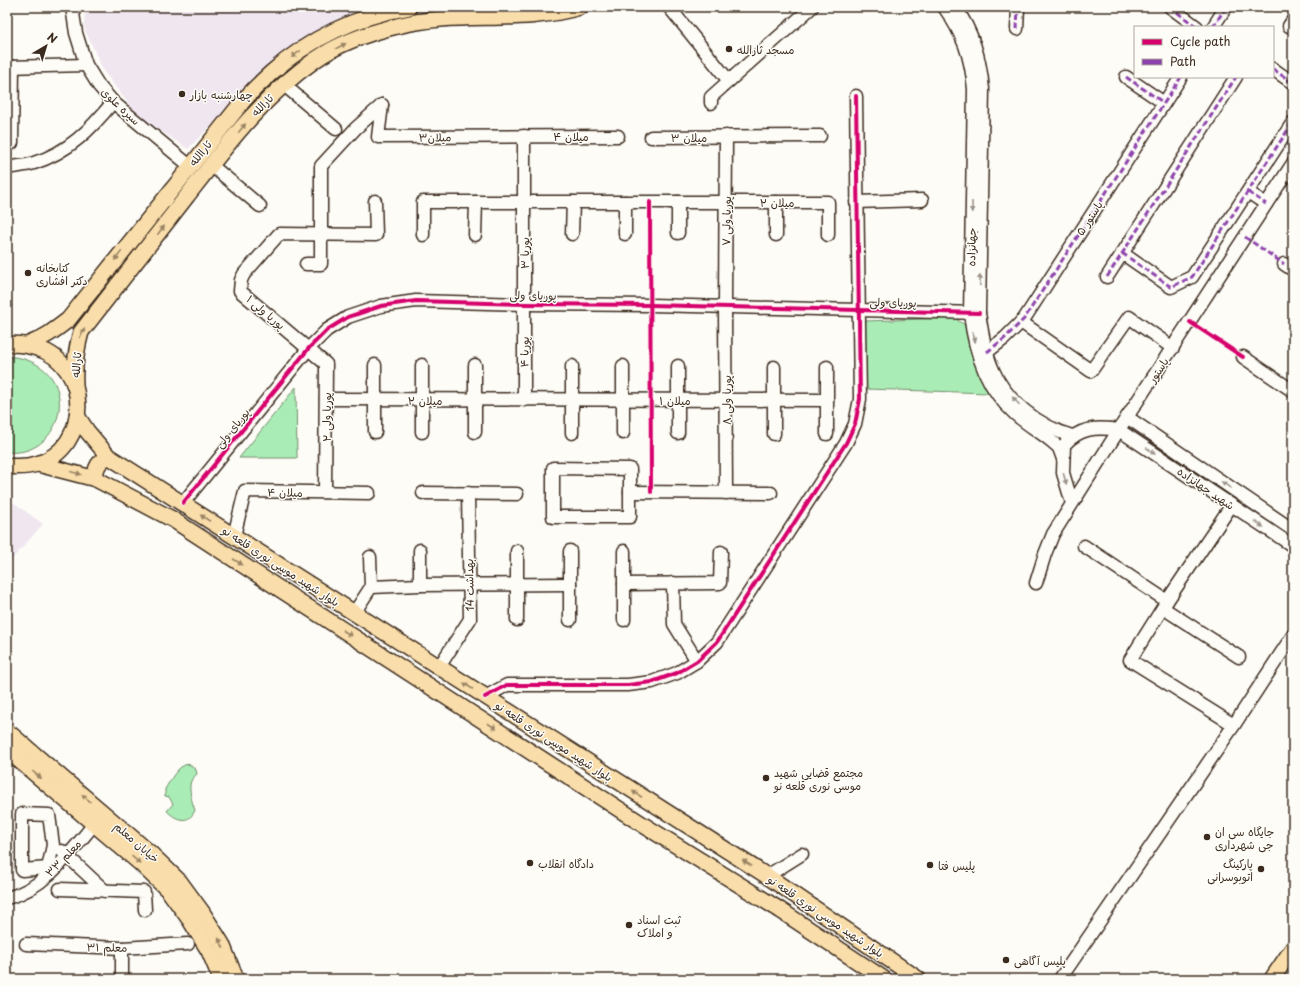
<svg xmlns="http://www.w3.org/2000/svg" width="1300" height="986" viewBox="0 0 1300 986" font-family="'Playpen Sans','Playpen Sans Arabic',sans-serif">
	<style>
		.built { fill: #f0e6f0 }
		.green { fill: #aaecb5; stroke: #728b6a }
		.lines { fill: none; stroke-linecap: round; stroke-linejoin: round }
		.minor-casing { stroke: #3b2a1e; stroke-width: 15 }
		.major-casing { stroke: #3b2a1e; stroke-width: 18 }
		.minor { stroke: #fdfcf7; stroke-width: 12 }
		.major { stroke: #f9deab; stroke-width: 15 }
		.quiet { stroke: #8e44ad; stroke-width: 3; stroke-dasharray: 6 3; stroke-linecap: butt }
		.cycleway-casing { stroke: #fdfcf7; stroke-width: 6 }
		.cycleway { stroke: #d6006c; stroke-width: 4 }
		.oneway { fill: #9a8464 }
		.oneway2 { fill: #9c938a }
		.poi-dot { fill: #3b2a1e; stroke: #fdfcf7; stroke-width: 1.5 }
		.labels { text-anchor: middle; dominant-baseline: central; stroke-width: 3; stroke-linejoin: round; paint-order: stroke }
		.poi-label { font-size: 11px; fill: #3b2a1e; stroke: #fdfcf7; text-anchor: start }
		.street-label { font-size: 11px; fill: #3b2a1e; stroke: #fdfcf7 }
	</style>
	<rect width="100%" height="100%" fill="#fdfcf7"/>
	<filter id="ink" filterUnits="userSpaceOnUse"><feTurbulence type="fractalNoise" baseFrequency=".025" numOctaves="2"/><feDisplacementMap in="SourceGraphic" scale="8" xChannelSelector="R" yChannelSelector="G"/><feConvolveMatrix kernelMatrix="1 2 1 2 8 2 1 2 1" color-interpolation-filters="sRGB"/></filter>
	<g filter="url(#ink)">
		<g class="built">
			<polygon points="85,7 365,7 367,11 340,20 275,60 188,149 138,116 104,72 84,28"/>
			<polygon points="7,498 43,524 7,565"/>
		</g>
		<g class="green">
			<polygon points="951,318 956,319 965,325 973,360 989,393 866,389 865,321"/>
			<path d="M 7,357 C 16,356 26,359 34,363 C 80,386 59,458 7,452 Z"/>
			<polygon points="296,387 297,458 239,458"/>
			<path d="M 189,764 L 196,770 L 197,774 C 195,776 192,779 191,781 C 188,788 192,803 195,810 C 189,825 176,820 167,811 L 173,804 L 169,797 L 165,796 L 165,789 C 171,780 177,765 189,764 Z"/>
		</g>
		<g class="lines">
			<defs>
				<g id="minor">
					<polyline points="72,7 76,33 86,65 99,86 113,102 190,166"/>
					<polyline points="463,7 466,18"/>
					<polyline points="669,7 729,81"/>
					<path d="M 944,7 C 963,34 971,56 974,89 L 970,313 C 974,349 986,388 1014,413 C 1027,425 1043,433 1056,445 L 1059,448 L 1063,459"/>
					<path d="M 955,7 C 973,32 980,58 983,89 L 979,313 C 982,332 985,352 993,370 C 1006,401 1040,427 1072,436"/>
					<polyline points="1170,7 1197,27"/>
					<polyline points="1289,26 1293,20"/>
					<polyline points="1213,27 1226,7"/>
					<polyline points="1017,29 1018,7"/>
					<polyline points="7,67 86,65"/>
					<polyline points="1273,69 1293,83"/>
					<polyline points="1126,77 1164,103"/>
					<polyline points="283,84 336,129"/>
					<polyline points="711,103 711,97 812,7"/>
					<polyline points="382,105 378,137 618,136"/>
					<polyline points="651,137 820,136"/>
					<polyline points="12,143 13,67"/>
					<polyline points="211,165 260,206"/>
					<path d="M 7,168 C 16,166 26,166 34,163 C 69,152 91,129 113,102"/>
					<polyline points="1248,192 1266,204"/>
					<polyline points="776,202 776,235"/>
					<polyline points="856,202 922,200"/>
					<polyline points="678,233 678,202"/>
					<polyline points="572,234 573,202"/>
					<polyline points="625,234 625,202"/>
					<polyline points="423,235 423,202 828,202 828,235"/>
					<polyline points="475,235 476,202"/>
					<polyline points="1122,253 1171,287 1192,277 1293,122"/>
					<polyline points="306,264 321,264 321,166 356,128 382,105"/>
					<polyline points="1284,264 1293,270"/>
					<polyline points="1107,277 1236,77"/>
					<polyline points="1021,322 1091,371 1129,317 1173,348"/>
					<polyline points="987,352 1005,338 1024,319 1181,77"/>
					<polyline points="1243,357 1293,391"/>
					<polyline points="422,365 422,432"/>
					<polyline points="623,366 623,433"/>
					<polyline points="326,399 827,400"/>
					<polyline points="524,400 524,136"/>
					<polyline points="1127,417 1293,530"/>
					<polyline points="375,432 375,365"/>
					<polyline points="475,432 475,365"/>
					<polyline points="572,433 572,366"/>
					<polyline points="678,433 678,366"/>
					<polyline points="774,434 774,367"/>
					<polyline points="827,434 827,367"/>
					<polygon points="553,468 630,469 630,517 553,517"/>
					<polyline points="325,492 326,364 240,291 241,280 244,274 279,234 376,235 375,201"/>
					<polyline points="630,492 771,493"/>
					<polyline points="423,493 517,494"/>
					<polyline points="726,493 725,306 726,136"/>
					<polyline points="183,503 309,348 327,330 348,317 381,306 416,301 525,304 651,305 979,313"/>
					<path d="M 1072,503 L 1063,473 L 1064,445 C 1080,427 1096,427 1119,430 L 1293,546"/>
					<polyline points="1231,506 1167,601 1130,660 1234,725"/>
					<polyline points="234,536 245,491 369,493"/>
					<polyline points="1084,546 1167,601"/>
					<polyline points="420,550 420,585"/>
					<polyline points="517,551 517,620"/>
					<polyline points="570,551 570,620"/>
					<polyline points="624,551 624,620"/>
					<polyline points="673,583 674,624 697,661"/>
					<polyline points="1036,583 1045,554 1053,534 1127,417 1293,163"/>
					<polyline points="624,584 720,583 721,552"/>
					<polyline points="371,587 420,585 570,584"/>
					<polyline points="1163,608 1239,657"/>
					<polyline points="354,613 371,587 370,557"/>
					<polyline points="439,667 470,619 468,493"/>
					<polyline points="485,697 507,685 628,685 652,682 677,673 697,661 717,642 846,443 855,424 860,399 856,96"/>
					<polygon points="22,814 49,815 53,845 48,868 22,870"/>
					<polyline points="62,851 105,891"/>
					<polyline points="767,876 802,854"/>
					<polyline points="60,889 144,892 145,910"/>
					<path d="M 7,898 C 48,888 74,847 100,817"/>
					<polyline points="26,944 122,948 188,944"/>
					<polyline points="122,979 122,948"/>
					<polyline points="1060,979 1234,725 1293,635"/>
				</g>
				<g id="major">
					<path d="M 7,345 C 17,343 27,345 37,348 C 91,365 92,447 37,464 C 27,467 17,467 7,466"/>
					<path d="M 27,345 C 43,339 55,330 68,320 L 243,101 C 252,91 261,82 271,73 C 310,38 358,16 409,7"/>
					<path d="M 75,384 C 74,366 76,350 81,332 C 117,286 152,241 187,196 C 225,147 263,96 315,60 C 339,43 368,33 397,26 C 457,10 520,25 580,7"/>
					<polyline points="77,416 87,431 108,456 767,876 918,979"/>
					<polyline points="38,464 96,479 172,519 645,826 780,910 884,979"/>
					<path d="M 96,479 C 94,468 99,462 108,456"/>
					<polyline points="7,731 150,853 180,882 202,912 222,944 236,979"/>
					<polyline points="7,750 141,864 169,891 190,920 209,951 221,979"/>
					<polyline points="1272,979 1293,948"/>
				</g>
			</defs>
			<use href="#minor" class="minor-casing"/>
			<use href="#major" class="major-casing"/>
			<use href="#minor" class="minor"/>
			<use href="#major" class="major"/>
			<g class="quiet">
				<polyline points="1170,7 1197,27"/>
				<polyline points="1289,26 1293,20"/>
				<polyline points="1213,27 1226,7"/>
				<polyline points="1017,29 1018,7"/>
				<polyline points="1273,69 1293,83"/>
				<polyline points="1126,77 1164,103"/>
				<polyline points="1248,192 1266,204"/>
				<polyline points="1245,237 1284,264"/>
				<polyline points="1122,253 1171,287 1192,277 1293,122"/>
				<polyline points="1107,277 1236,77"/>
				<polyline points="987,352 1005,338 1024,319 1181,77"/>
			</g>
			<defs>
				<g id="cycleway">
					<polyline points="650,202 651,492"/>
					<polyline points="1190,322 1243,357"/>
					<polyline points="183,503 309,348 327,330 348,317 381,306 416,301 525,304 651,305 979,313"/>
					<polyline points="485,697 507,685 628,685 652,682 677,673 697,661 717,642 846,443 855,424 860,399 856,96"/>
				</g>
			</defs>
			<use href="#cycleway" class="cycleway-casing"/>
			<use href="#cycleway" class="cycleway"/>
		</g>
		<defs><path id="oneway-solid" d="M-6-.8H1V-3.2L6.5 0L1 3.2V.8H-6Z"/></defs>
		<g class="oneway">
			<use href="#oneway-solid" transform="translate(341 46) rotate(-28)"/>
			<use href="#oneway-solid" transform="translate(296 54) rotate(143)"/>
			<use href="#oneway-solid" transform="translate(242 128) rotate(-51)"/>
			<use href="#oneway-solid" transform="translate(161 230) rotate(-52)"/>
			<use href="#oneway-solid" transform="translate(118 256) rotate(128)"/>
			<use href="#oneway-solid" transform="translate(82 333) rotate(-64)"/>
			<use href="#oneway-solid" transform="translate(76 473) rotate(15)"/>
			<use href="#oneway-solid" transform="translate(205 518) rotate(-147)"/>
			<use href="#oneway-solid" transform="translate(238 562) rotate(33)"/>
			<use href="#oneway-solid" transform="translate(347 633) rotate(33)"/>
			<use href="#oneway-solid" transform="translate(468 686) rotate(-147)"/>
			<use href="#oneway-solid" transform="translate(492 726) rotate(33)"/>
			<use href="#oneway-solid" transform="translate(37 775) rotate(40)"/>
			<use href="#oneway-solid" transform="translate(637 794) rotate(-147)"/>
			<use href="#oneway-solid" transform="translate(86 798) rotate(-140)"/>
			<use href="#oneway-solid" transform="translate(136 860) rotate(41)"/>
			<use href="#oneway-solid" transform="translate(747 863) rotate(-147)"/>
			<use href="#oneway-solid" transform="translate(221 943) rotate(-118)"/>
		</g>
		<g class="oneway2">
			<use href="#oneway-solid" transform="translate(972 207) rotate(91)"/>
			<use href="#oneway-solid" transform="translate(980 280) rotate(-89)"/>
			<use href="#oneway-solid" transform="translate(974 337) rotate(76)"/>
			<use href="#oneway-solid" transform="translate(1016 401) rotate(-132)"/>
			<use href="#oneway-solid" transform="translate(1151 451) rotate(34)"/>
			<use href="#oneway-solid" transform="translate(1065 479) rotate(73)"/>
			<use href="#oneway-solid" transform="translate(1226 485) rotate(-146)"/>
			<use href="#oneway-solid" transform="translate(1259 524) rotate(34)"/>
		</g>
	</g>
	<g class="poi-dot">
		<circle cx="729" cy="49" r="4"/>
		<circle cx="182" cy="94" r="4"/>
		<circle cx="28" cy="273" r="4"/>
		<circle cx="766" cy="778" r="4"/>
		<circle cx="1207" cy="837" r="4"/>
		<circle cx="530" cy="863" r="4"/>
		<circle cx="930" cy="865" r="4"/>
		<circle cx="1261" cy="869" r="4"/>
		<circle cx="629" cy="925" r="4"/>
		<circle cx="1006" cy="960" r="4"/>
	</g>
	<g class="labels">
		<g class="poi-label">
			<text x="737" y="49">مسجد ثارالله</text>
			<text x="190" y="94">چهارشنبه بازار</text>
			<text x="36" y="267">کتابخانه<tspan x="36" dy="13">دکتر افشاری</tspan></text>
			<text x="774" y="772">مجتمع قضایی شهید<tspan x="774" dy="13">موسی نوری قلعه نو</tspan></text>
			<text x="1215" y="831">جایگاه سی ان<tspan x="1215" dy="13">جی شهرداری</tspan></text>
			<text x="538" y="863">دادگاه انقلاب</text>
			<text x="1253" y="863" text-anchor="end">پارکینگ<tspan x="1253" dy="13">اتوبوسرانی</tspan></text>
			<text x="938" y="865">پلیس فتا</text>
			<text x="637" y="919">ثبت اسناد<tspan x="637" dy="13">و املاک</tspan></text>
			<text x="1014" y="960">پلیس آگاهی</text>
		</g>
		<g class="street-label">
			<text transform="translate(262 105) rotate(-46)">ثارالله</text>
			<text transform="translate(121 106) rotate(43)">سیره علوی</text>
			<text x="571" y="136">میلان ۴</text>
			<text transform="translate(435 137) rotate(-1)">میلان۳</text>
			<text x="689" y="137">میلان ۳</text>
			<text transform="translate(200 153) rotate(-51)">ثاراالله</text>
			<text x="777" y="202">میلان ۲</text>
			<text transform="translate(1089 218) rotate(-57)">پاستور ۵</text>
			<text transform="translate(726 221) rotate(-89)">پوریا ولی ۷</text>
			<text transform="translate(971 247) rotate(-89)">جهانزاده</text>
			<text transform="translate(524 253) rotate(-90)">پوریا ۳</text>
			<text transform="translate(533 295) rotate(1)">پوریای ولی</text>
			<text transform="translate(893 302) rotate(1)">پوریای ولی</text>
			<text transform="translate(266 312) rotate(40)">پوریا ولی ۱</text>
			<text transform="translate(524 352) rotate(-89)">پوریا ۴</text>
			<text transform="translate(76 365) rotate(-86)">ثارالله</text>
			<text transform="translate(1158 370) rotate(-57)">پاستور</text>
			<text x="425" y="400">میلان ۲</text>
			<text x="675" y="400">میلان ۱</text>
			<text transform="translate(726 400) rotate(-90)">پوریا ولی ۸</text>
			<text transform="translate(326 417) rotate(-90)">پوریا ولی ۲</text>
			<text transform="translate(232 428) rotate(-51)">پوریای ولی</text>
			<text transform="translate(1206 488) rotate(34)">شهید جهانزاده</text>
			<text transform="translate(285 492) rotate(1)">میلان ۴</text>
			<text transform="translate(281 566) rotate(33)">بلوار شهید موسی نوری قلعه نو</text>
			<text transform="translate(469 585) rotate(-91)">بهداشت 14</text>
			<text transform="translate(554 741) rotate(33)">بلوار شهید موسی نوری قلعه نو</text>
			<text transform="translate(137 842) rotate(41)">خیابان معلم</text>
			<text transform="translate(63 858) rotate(-46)">معلم ۳۳</text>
			<text transform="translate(826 916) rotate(34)">بلوار شهید موسی نوری قلعه نو</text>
			<text transform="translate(107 947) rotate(1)">معلم ۳۱</text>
		</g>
	</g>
	<rect width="1300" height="986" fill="none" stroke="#fdfcf7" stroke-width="24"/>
	<rect x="12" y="12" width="1276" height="962" fill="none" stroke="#3b2a1e" stroke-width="1.5" filter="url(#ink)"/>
	<rect x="1134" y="26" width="140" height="52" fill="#fdfcf7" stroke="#afa8a0"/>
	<rect x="1142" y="39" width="20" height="6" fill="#d6006c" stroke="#afa8a0"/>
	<text x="1170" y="46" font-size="12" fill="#3b2a1e">Cycle path</text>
	<rect x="1142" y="59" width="20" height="6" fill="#8e44ad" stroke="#afa8a0"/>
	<text x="1170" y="66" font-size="12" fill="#3b2a1e">Path</text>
	<g transform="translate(46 46) rotate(38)" stroke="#fdfcf7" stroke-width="3" paint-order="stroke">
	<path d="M0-3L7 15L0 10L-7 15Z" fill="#3b2a1e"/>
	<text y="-6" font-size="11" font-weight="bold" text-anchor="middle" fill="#3b2a1e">N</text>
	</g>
</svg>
